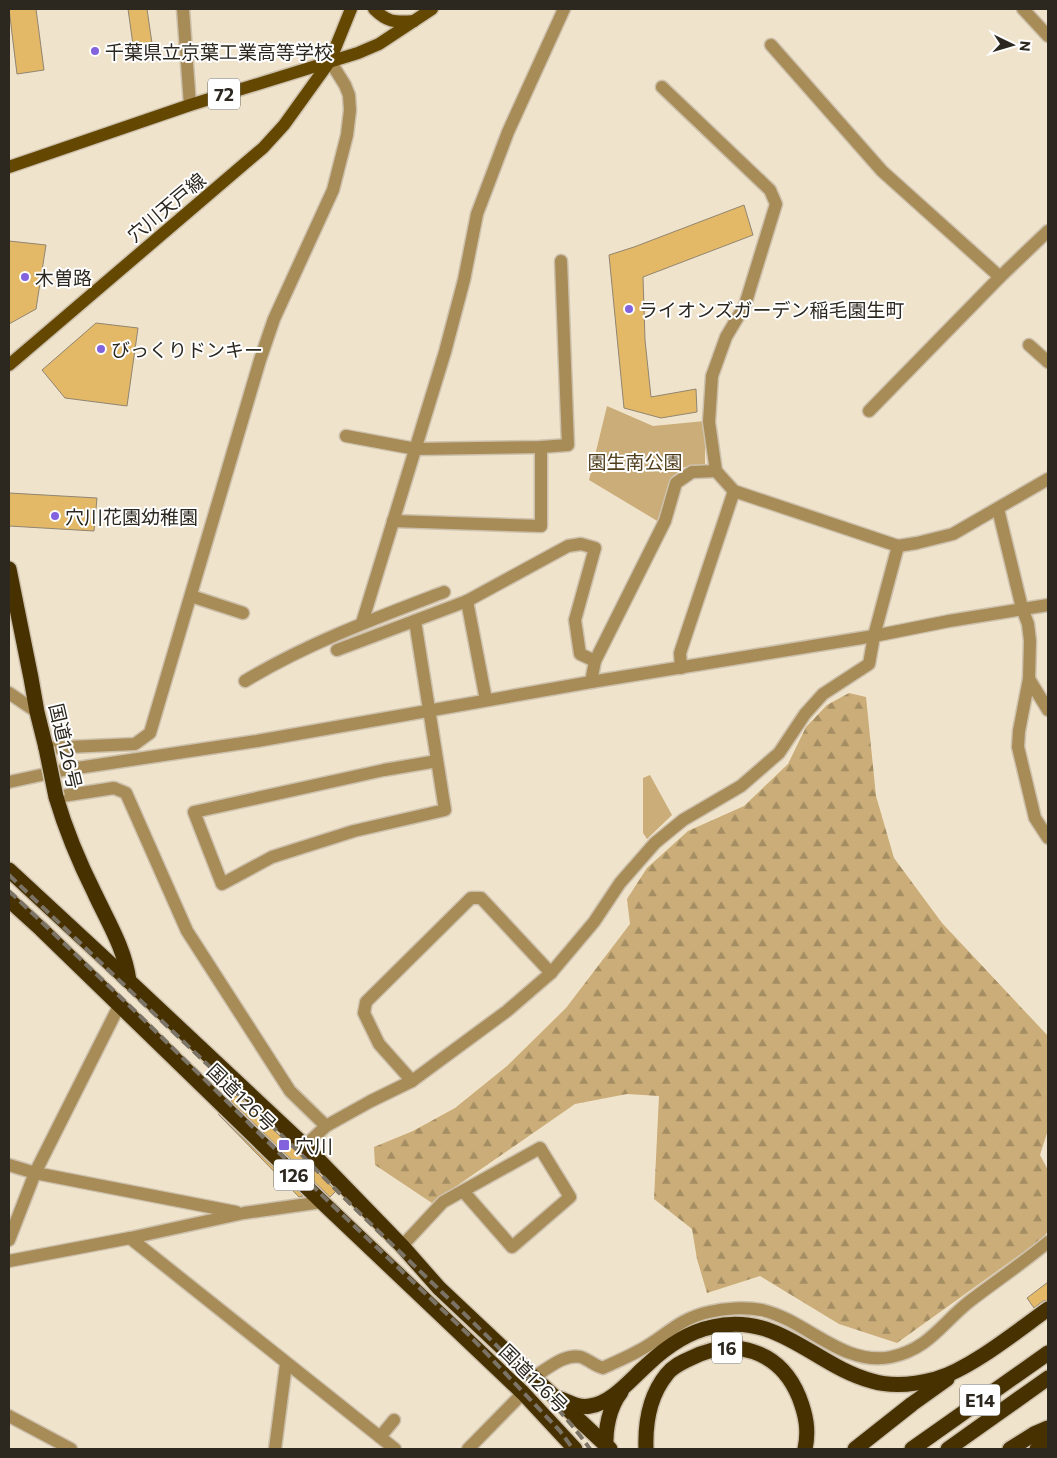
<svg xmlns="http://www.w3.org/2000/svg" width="1057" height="1458" viewBox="0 0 1057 1458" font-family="Commissioner,'Noto Sans JP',sans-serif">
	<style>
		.forest { fill: url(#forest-firs) }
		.park { fill: #caad78 }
		.building { fill: #e3b967; stroke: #918571 }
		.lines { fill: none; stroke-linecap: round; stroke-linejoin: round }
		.minor-casing { stroke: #cdc1ad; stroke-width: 15 }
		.major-casing { stroke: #cdc1ad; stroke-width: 15 }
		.highway-casing { stroke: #cdc1ad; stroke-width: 18 }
		.minor { stroke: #a88c58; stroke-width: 12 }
		.major { stroke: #644700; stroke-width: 12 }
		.highway { stroke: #473100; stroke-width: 15 }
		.rail { stroke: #7b7365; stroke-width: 4; stroke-dasharray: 10 5; stroke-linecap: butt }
		.highway-bridge-casing { stroke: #cdc1ad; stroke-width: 18; stroke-linecap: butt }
		.highway-bridge { stroke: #473100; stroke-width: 15 }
		.poi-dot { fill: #8262dd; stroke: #fff; stroke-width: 2 }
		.labels { text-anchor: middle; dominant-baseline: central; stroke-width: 4; stroke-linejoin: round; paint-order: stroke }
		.shield { fill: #fff; stroke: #6b6862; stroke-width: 1 }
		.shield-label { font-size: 18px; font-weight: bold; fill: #2c281f }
		.poi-label { font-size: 19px; fill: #2c281f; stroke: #fff; text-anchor: start }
		.street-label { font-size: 19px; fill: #2c281f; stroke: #fff }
		.park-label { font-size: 19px; fill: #513f1c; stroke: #fff }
	</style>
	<defs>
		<pattern id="forest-firs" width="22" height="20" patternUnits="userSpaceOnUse" patternTransform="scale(1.25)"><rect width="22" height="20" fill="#caad78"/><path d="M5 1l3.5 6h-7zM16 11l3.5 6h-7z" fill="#a48d62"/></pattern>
	</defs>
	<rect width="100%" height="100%" fill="#f0e3cc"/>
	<polygon class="forest" points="849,693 866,697 876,796 894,858 942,923 1048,1036 1048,1130 1040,1155 1048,1170 1048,1231 1043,1238 897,1343 839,1324 760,1276 707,1293 697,1259 692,1229 654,1199 659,1096 627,1094 575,1104 432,1203 375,1165 374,1147 413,1131 455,1108 507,1066 566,1008 630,924 627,899 647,868 688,831 744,806 788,764 806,727 827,705"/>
	<g class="park">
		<polygon points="607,406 653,426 705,421 705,465 684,467 673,476 659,522 589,480"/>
		<polygon points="650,775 672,815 647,839 643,833 643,778"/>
	</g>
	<g class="building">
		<polygon points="9,9 36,9 44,70 17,74"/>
		<polygon points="128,9 147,9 154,57 135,59"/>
		<polygon points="744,205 753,235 643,277 645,340 651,397 696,389 697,412 661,418 624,408 609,255 634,247"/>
		<polygon points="9,241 46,245 36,309 9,324"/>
		<polygon points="96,323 138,328 127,406 65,398 42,370"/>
		<polygon points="9,493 97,498 94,531 9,526"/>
		<polygon points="237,1095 298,1153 336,1191 330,1197 231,1101"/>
		<polygon points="218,1114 303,1196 299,1197"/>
		<polygon points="1048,1282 1048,1300 1043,1301 1034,1308 1027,1298"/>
	</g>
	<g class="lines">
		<defs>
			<g id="minor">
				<polyline points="183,9 190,105"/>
				<polyline points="1023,9 1048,36"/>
				<polyline points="771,45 882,171 1000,277"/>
				<polyline points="662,87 770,190 776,204 745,305 726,337 712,376 709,422 716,471 734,491 898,546 917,543 953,534 1048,479"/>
				<polyline points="1029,345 1048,362"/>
				<polyline points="869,411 1000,277 1048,231"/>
				<polyline points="346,436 416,449 541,447 568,445 561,261"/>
				<polyline points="998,509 1022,608 1028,624 1030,641 1029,679 1019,731 1018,747 1035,818 1048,838"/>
				<polyline points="393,521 541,526 541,447"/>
				<polyline points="191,596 243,613"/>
				<polyline points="467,601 486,700"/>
				<polyline points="415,621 445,810 354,831 272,857 222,884 194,812 384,770 437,761"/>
				<polyline points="362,623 445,352 464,280 477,214 508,132 564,9"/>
				<polyline points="337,650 467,601 568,546 581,544 595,548 575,620 580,654 595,661"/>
				<polyline points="681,668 680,653 734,491"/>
				<polyline points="1029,679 1048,710"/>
				<path d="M 245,681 C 308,643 376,618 444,592"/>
				<polyline points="591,682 595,661 665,521 676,483 692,472 716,471"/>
				<polyline points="9,693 37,712"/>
				<polyline points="46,748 135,744 150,733 260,360 274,319 333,190 347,135 350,110 349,95 345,85 330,61"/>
				<polyline points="9,782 64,770 257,741 591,682 874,636 949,621 1048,605"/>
				<polyline points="56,797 114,788 126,793 187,931 290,1091 326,1126"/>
				<polyline points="412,1081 379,1044 364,1013 366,1002 471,898 481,898 551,973"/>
				<polyline points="305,1146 326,1126 371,1101 412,1081 507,1011 551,973 594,922 620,883 655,843 683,820 741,786 779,753 805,714 823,694 869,664 874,636 898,546"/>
				<polyline points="9,1165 35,1173 236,1212"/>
				<polyline points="130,1238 395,1449"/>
				<polyline points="9,1240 35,1173 119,1006"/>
				<polyline points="402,1246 443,1202 540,1148 570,1197 512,1247 463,1191"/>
				<polyline points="9,1261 130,1238 244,1213 322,1202"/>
				<path d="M 534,1377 C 547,1369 565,1353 581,1357 C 589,1360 595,1366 603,1368 C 615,1362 628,1357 640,1350 C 666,1336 678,1319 709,1312 C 725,1308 746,1307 762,1310 C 806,1320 843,1367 891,1357 C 929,1349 942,1323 970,1301 C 996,1281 1023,1263 1048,1242"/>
				<polyline points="9,1416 71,1449"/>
				<polyline points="380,1437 394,1420"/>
				<polyline points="275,1449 286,1364"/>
				<polyline points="468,1449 523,1393"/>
			</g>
			<g id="major">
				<path d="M 374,9 C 388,23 395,22 414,21"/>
				<polyline points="9,167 190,105 358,53 379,44 432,9"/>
				<polyline points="9,365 263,148 284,125 330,61 351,9"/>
			</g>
			<g id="highway">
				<polyline points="9,569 31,678 37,712 46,748"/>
				<path d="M 56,797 C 66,831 79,862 95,894 C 108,922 125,949 129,981"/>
				<polyline points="9,870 129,981 305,1146 402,1246 439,1288 610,1449"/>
				<polyline points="9,900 41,929 322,1202 523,1393 575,1449"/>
				<path d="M 561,1399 C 570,1403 579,1408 590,1406 C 612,1403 631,1379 647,1365 C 665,1348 687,1332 712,1327 C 778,1311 815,1366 872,1381 C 892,1387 917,1384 936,1379 C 972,1368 1017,1331 1048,1309"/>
				<path d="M 606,1449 C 605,1430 609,1407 621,1392"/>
				<path d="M 646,1449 C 645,1422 649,1396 667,1374 C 672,1367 681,1363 689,1359 C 733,1336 780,1350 799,1397 C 806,1415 809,1430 805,1449"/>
				<polyline points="855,1449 912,1404 947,1379"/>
				<polyline points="912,1449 1048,1353"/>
				<polyline points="948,1449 1048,1378"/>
				<polyline points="1010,1449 1034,1434 1048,1428"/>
				<polyline points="1037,1449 1048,1439"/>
			</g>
		</defs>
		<use href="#minor" class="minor-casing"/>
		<use href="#major" class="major-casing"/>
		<use href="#highway" class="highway-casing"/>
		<use href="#minor" class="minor"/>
		<use href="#major" class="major"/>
		<use href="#highway" class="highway"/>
		<g class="rail">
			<path d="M 9,875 L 297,1150 C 362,1218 432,1281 498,1347 C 531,1381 563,1411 590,1449"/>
			<polyline points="9,891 138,1014 327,1200 470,1336 560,1431 573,1449"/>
		</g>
		<defs>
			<polyline id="highway-bridge" points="46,748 56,797"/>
		</defs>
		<use href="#highway-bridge" class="highway-bridge-casing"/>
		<use href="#highway-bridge" class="highway-bridge"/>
	</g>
	<g class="poi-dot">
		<circle cx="95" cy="51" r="5"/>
		<circle cx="25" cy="277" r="5"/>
		<circle cx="629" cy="309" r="5"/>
		<circle cx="101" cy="349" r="5"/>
		<circle cx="55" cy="516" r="5"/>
		<rect x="278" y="1139" width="12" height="12" rx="2.5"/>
	</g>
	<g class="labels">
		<g class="shield">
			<rect x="208" y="78.5" width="32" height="31" rx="4"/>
			<rect x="274" y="1159.5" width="40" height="31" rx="4"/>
			<rect x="712" y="1332.5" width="30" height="31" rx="4"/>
			<rect x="960" y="1384.5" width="40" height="31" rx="4"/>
		</g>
		<g class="shield-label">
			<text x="224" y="94">72</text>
			<text x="294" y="1175">126</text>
			<text x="727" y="1348">16</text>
			<text x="980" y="1400">E14</text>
		</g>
		<g class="poi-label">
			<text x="105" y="51">千葉県立京葉工業高等学校</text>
			<text x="35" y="277">木曽路</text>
			<text x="639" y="309">ライオンズガーデン稲毛園生町</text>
			<text x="111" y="349">びっくりドンキー</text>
			<text x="65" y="516">穴川花園幼稚園</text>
			<text x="295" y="1145">穴川</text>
		</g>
		<g class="street-label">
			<text transform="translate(166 207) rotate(-40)">穴川天戸線</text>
			<text transform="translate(66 746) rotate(77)">国道126号</text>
			<text transform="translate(242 1097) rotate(44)">国道126号</text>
			<text transform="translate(534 1378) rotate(45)">国道126号</text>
		</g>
		<g class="park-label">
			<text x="635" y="461">園生南公園</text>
		</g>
	</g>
	<rect width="1057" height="1458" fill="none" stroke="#2c281f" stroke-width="20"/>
	<g transform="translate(1012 45) rotate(95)" stroke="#ffffff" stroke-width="4" paint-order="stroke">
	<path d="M0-4L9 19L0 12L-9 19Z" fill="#2c281f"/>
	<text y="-8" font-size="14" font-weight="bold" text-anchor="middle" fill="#2c281f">N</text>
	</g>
</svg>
